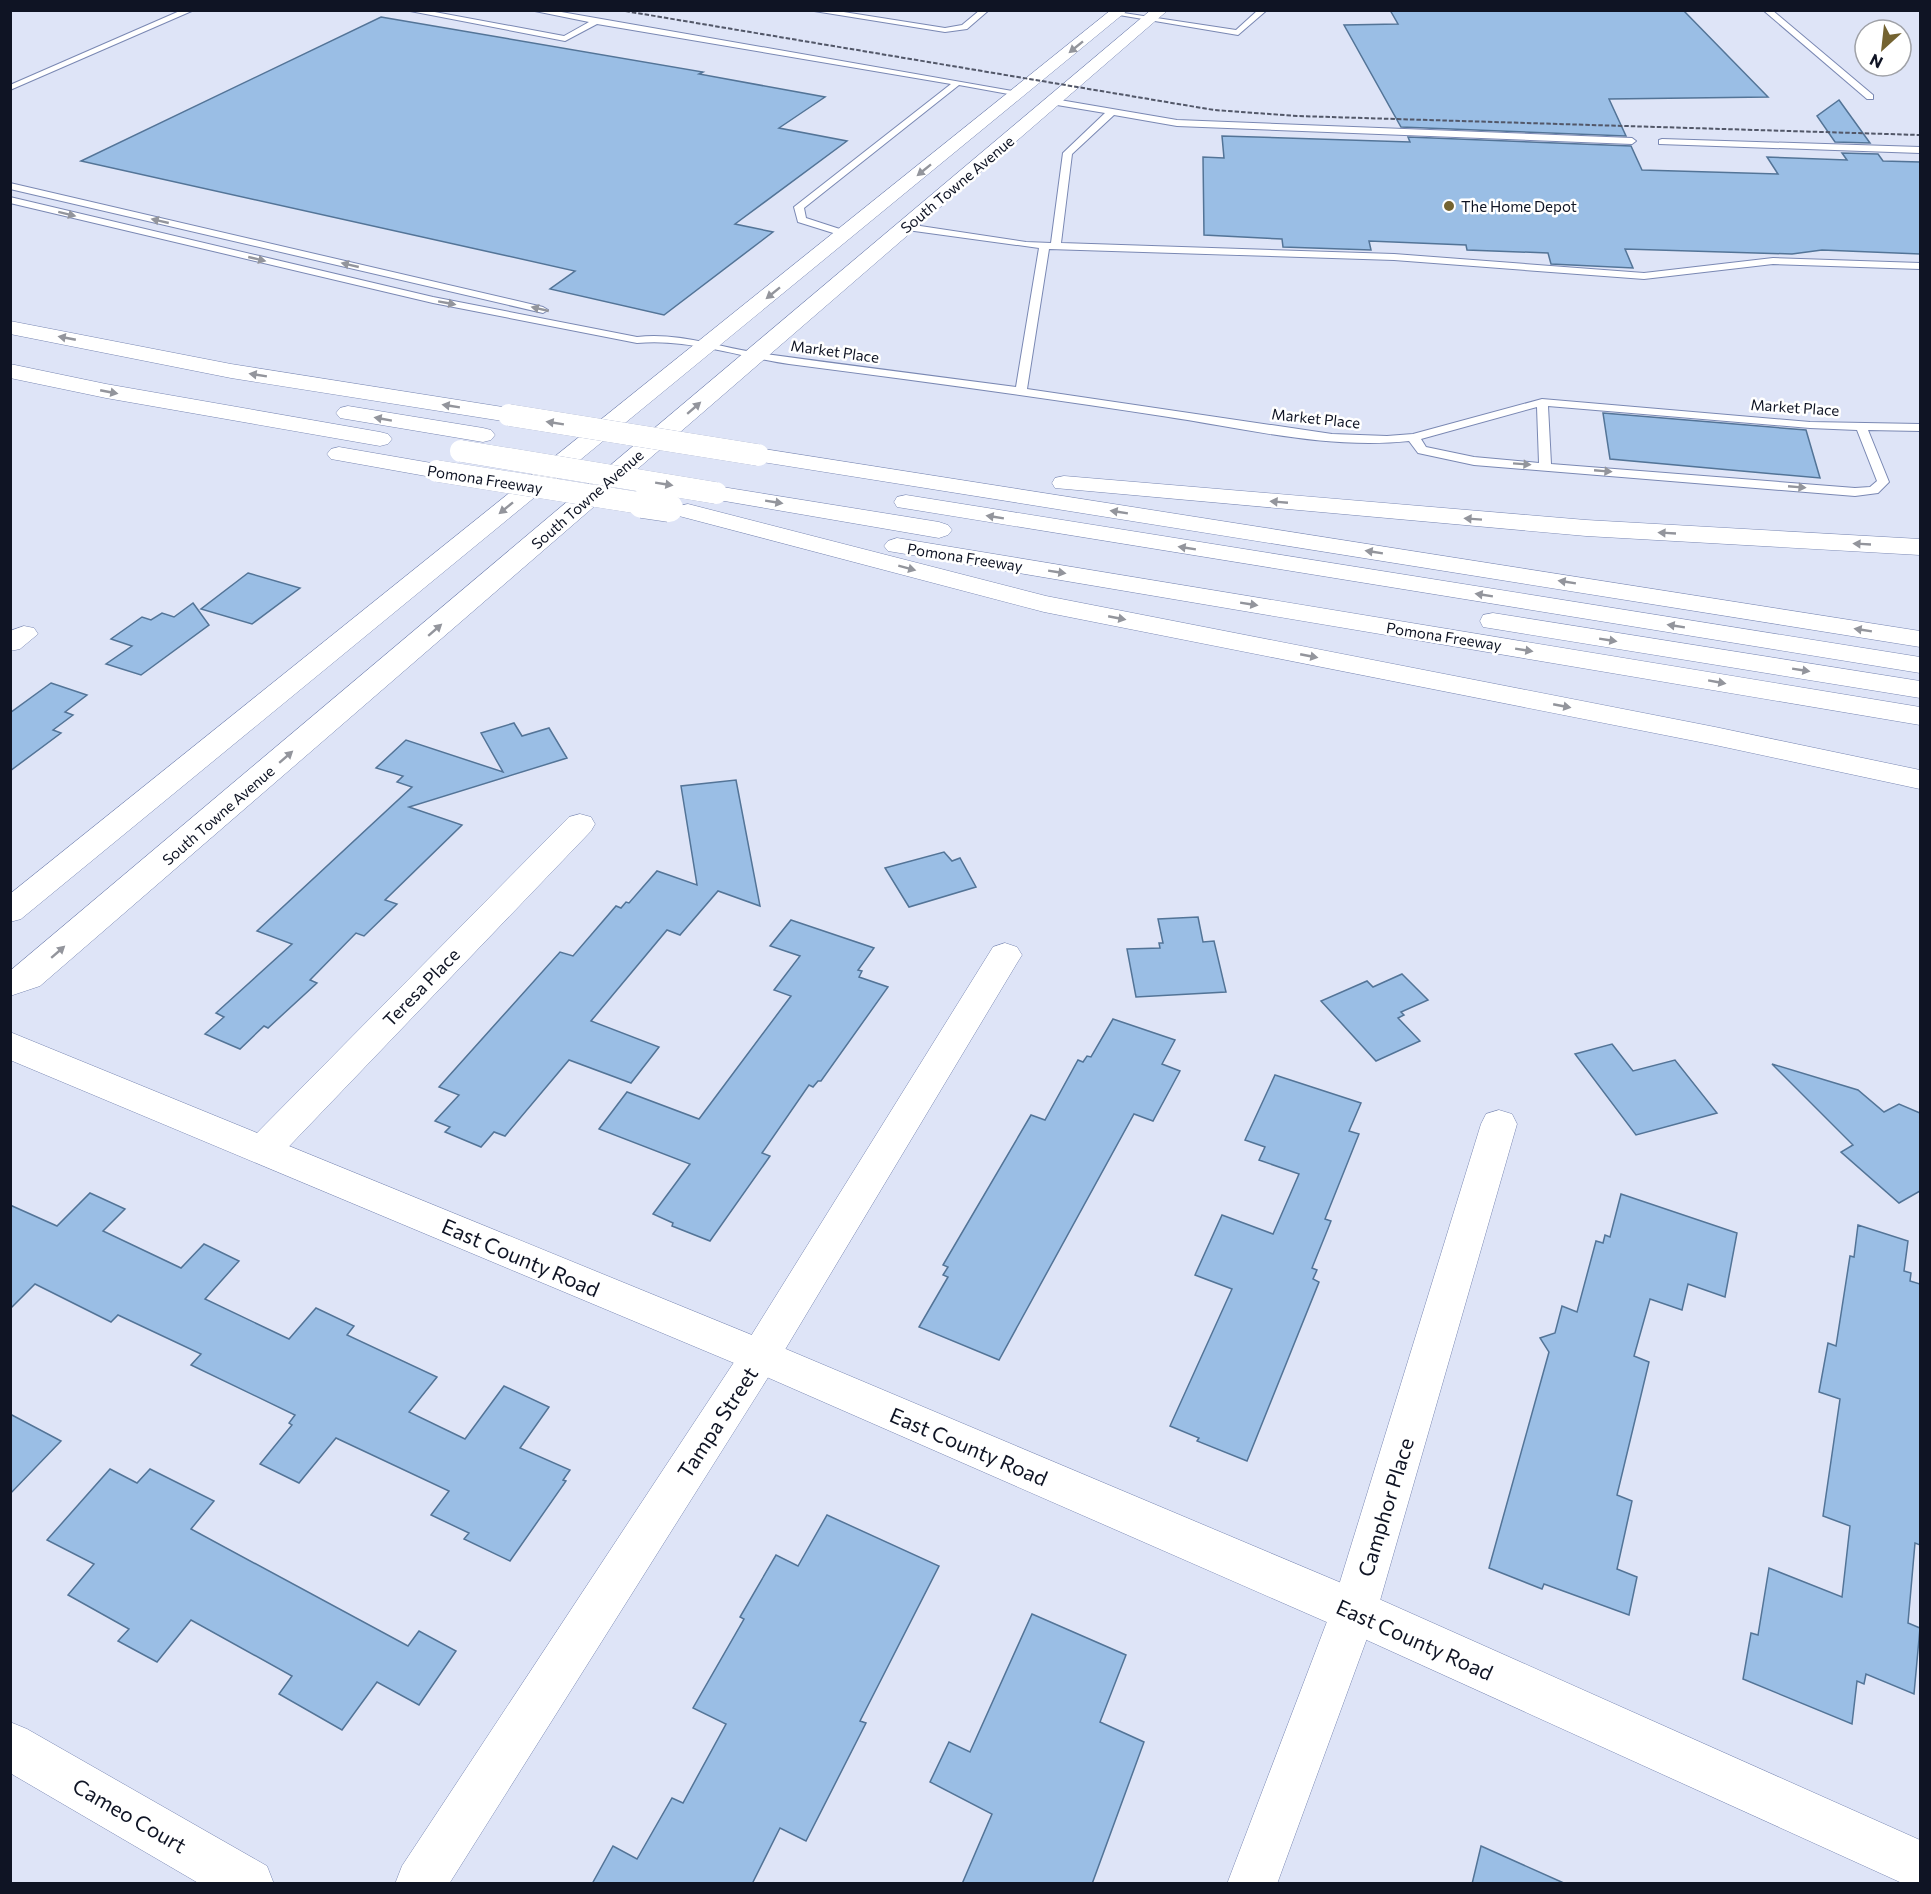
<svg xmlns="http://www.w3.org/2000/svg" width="1931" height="1894" viewBox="0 0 1931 1894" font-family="Commissioner,sans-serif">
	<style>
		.building { fill: #9abee5; stroke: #537497; stroke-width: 1.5 }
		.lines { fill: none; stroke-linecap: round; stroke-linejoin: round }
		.lane-casing { stroke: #7a88b3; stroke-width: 2 }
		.street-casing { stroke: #7a88b3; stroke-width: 1 }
		.secondary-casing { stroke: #7a88b3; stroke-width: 1 }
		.highway-casing { stroke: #7a88b3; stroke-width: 1 }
		.lane { fill: #fff; fill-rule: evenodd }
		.street { fill: #fff; fill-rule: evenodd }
		.secondary { fill: #fff; fill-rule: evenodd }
		.highway { fill: #fff; fill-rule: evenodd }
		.rail { stroke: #525768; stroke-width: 2; stroke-dasharray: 4.5 2; stroke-linecap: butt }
		.highway-bridge-far1-casing { stroke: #7a88b3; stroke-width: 22; stroke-linecap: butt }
		.highway-bridge-casing { stroke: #7a88b3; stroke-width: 29; stroke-linecap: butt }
		.highway-bridge-far1 { stroke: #fff; stroke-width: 22 }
		.highway-bridge { stroke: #fff; stroke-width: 28 }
		.oneway { fill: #93959c }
		.poi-dot { fill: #746331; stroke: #fff; stroke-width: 2 }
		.labels { text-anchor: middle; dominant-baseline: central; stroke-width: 5; stroke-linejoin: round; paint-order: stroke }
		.far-street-label { font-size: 15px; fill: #0f1424; stroke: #fff }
		.far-poi-label { font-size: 15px; fill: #0f1424; stroke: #fff; text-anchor: start }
		.street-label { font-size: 18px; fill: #0f1424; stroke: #fff }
		.near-street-label { font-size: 21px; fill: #0f1424; stroke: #fff }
	</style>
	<rect width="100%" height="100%" fill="#dee4f7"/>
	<g class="building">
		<polygon points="1390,10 1683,10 1768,97 1609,99 1626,136 1401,127 1344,25 1398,24"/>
		<polygon points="381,17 703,72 699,74 825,97 779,128 847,141 735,224 773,232 664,315 550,289 575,271 81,161"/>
		<polygon points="1839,100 1870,143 1835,142 1817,116"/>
		<polygon points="1222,136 1410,142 1408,137 1631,146 1642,170 1778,174 1767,157 1847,160 1842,153 1878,154 1883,161 1920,162 1920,254 1822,250 1792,254 1625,249 1633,268 1551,264 1548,253 1467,250 1466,245 1369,241 1371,250 1283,247 1282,239 1204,235 1203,157 1224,158"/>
		<polygon points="1603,413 1806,430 1820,478 1610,459"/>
		<polygon points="248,573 300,588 252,624 201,609"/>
		<polygon points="193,603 209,625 141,675 106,664 132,646 111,639 142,617 151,620 162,613 174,617"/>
		<polygon points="51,683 87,695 65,712 73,715 53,730 61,733 10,771 10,713"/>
		<polygon points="514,723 522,736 549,728 567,758 409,807 462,825 385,900 397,904 364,936 356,933 310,980 317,983 268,1028 264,1026 240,1049 205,1034 224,1017 216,1013 292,944 257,931 412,787 397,782 403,776 376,768 406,740 503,772 481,733"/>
		<polygon points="736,780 760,906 718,891 680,935 667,930 591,1021 659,1047 631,1083 569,1060 505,1136 494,1132 481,1147 445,1132 450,1127 435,1121 459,1095 439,1087 560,952 573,956 616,906 621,908 626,902 629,903 657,871 697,885 681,786"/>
		<polygon points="944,852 952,861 960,858 976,887 909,907 885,868"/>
		<polygon points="1198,917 1203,942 1214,941 1226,992 1136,997 1127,949 1160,948 1159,943 1163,943 1158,919"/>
		<polygon points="791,920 874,948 858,970 862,971 859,977 888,987 821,1081 818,1081 813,1087 809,1085 762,1153 770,1156 710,1241 672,1226 673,1223 653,1214 690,1164 599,1129 627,1092 699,1119 791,996 774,990 800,956 770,946"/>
		<polygon points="1402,974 1428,1000 1401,1012 1404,1015 1398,1018 1420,1041 1376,1061 1321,1001 1367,981 1373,987"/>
		<polygon points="1113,1019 1175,1040 1162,1064 1180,1071 1153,1121 1134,1114 999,1360 919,1327 948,1277 943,1275 948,1267 943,1265 1031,1115 1045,1120 1078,1060 1083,1062 1087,1056 1091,1057"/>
		<polygon points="1612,1044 1633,1071 1675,1060 1717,1113 1636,1135 1575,1054"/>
		<polygon points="1772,1064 1858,1090 1884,1112 1899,1104 1920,1113 1920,1191 1899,1203 1841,1152 1853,1145"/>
		<polygon points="1275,1075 1361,1103 1349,1131 1359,1134 1325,1219 1331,1221 1312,1268 1317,1270 1313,1279 1319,1282 1247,1461 1197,1441 1199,1438 1170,1426 1232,1289 1195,1275 1222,1215 1273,1234 1299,1174 1259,1160 1265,1147 1245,1140"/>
		<polygon points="90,1193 125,1209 103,1231 181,1268 204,1244 239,1261 205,1299 289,1339 316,1308 354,1326 347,1335 437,1377 409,1412 465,1439 504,1386 549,1407 520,1448 570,1470 563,1480 566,1481 510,1561 464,1539 469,1533 431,1515 449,1491 336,1438 299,1483 260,1464 292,1425 289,1423 295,1415 191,1365 201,1354 118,1315 111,1322 35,1284 10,1309 10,1205 57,1226"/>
		<polygon points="1621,1194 1737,1233 1725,1297 1688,1284 1682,1310 1650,1299 1634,1356 1649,1362 1617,1495 1632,1501 1617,1569 1637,1577 1629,1615 1544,1584 1542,1589 1489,1568 1549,1352 1540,1338 1555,1333 1562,1306 1577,1312 1596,1241 1603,1243 1605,1235 1610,1237"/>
		<polygon points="1858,1225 1908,1241 1904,1271 1911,1273 1910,1281 1920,1284 1920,1545 1915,1543 1908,1623 1920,1628 1914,1694 1866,1674 1864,1684 1857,1681 1852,1724 1743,1679 1751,1633 1758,1635 1769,1568 1842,1597 1850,1526 1823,1516 1840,1399 1819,1392 1828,1343 1836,1346 1850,1256 1854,1257"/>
		<polygon points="10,1414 61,1441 10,1494"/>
		<polygon points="110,1469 137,1483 150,1469 214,1501 191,1529 408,1646 419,1631 456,1651 419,1705 377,1682 342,1730 279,1694 292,1676 191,1620 157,1662 118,1641 129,1629 68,1595 94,1564 47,1540"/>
		<polygon points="827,1515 939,1566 860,1721 866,1723 806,1841 780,1828 752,1884 592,1884 613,1846 637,1859 672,1798 683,1803 726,1724 693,1708 744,1619 740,1617 776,1555 798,1566"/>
		<polygon points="1032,1614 1126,1655 1100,1722 1144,1742 1092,1884 962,1884 992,1814 930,1782 949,1742 970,1752"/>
		<polygon points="1481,1846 1566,1884 1472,1884"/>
	</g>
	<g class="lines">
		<defs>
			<g id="lane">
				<polygon points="182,10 194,10 10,90 10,85"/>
				<polygon points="405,10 424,10 564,36 589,22 530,10 550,10 1024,93 1020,96 959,85 804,208 806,218 849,232 851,234 846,237 798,222 794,207 951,84 597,24 565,41"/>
				<polygon points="808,10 831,10 945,28 962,25 980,10 989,10 967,29 945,32"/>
				<polygon points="1258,10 1267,10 1238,35 1113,14 1117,12 1236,30"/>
				<polygon points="1763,10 1772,10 1873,95 1873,99 1867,99"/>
				<path d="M 1054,99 L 1177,120 L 1632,138 L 1636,141 L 1632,144 L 1177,126 L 1114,115 L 1072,154 L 1061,243 L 1394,254 L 1644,273 L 1773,258 L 1920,263 L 1920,269 L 1773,264 L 1644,279 L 1394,260 L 1049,249 L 1027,389 L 1332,434 L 1387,436 L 1413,434 L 1542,399 L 1810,422 L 1920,424 L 1920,431 L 1868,430 L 1889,482 L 1878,493 L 1855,496 L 1474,465 L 1418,453 L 1409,441 C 1328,450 1243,428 1162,416 C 1038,397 914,380 789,364 C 740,357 687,338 637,343 L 433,303 L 10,203 L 10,197 L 433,297 L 637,337 C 678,332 718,347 758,353 C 844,365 930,376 1016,387 L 1039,248 L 907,230 L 902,227 L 907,224 L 1026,242 L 1051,243 L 1063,153 L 1105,113 L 1051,104 L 1050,102 ZM 1548,406 L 1810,428 L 1857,430 L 1877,481 L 1870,487 L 1855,488 L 1551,464 ZM 1537,407 L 1539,463 L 1474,457 L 1426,447 L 1421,439 Z"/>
				<polygon points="1662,139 1920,147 1920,153 1659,144 1659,140"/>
				<polygon points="10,183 543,307 548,310 543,313 10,189"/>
			</g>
			<g id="street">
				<polygon points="1111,10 1128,10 21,919 10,922 10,894"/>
				<polygon points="1151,10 1168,10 40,986 10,996 10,971"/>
				<polygon points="24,626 34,628 38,634 20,649 10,651 10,631"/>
				<polygon points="580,814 591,817 595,824 591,831 276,1160 263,1164 250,1160 245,1150 250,1140 569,817"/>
				<polygon points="1005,943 1017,947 1022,955 1017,963 774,1368 449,1884 395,1884 402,1866 746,1344 993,947"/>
				<polygon points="1499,1110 1512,1114 1517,1124 1377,1611 1277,1884 1227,1884 1331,1611 1481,1124 1486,1114"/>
				<polygon points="10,1722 27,1729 267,1866 274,1884 200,1884 10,1773"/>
			</g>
			<polygon id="secondary" points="10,1032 774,1344 1370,1595 1920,1840 1920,1884 1902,1883 1338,1627 746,1368 10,1060"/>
			<g id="highway">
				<polygon points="10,321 231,364 509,408 517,410 521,415 517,420 509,422 231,378 10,334"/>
				<polygon points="10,364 106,384 380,432 388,434 392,439 388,444 380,446 106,398 10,378"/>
				<polygon points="348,406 483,428 491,430 495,435 491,440 483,442 340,418 336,413 340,408"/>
				<polygon points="339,447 437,464 446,466 449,471 446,476 437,478 331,459 327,454 331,449"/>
				<polygon points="758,448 1920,631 1920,647 750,460 746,455 750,450"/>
				<polygon points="1064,476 1586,520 1920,539 1920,555 1586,536 1055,488 1052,483 1055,478"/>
				<polygon points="716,486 939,522 948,525 952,530 948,535 939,538 707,498 704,493 707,488"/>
				<polygon points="906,495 1920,657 1920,673 897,507 894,502 897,497"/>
				<polygon points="688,504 1046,596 1715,727 1920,770 1920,789 1715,745 1044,612 679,516 676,511 679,506"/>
				<polygon points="897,538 1920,707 1920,725 888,551 884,546 888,541"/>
				<polygon points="1493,613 1920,681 1920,698 1483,627 1480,621 1483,615"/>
			</g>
		</defs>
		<use href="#lane" class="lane-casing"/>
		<use href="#street" class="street-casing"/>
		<use href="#secondary" class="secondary-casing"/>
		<use href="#highway" class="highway-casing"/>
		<use href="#lane" class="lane"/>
		<use href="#street" class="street"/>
		<use href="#secondary" class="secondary"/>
		<use href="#highway" class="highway"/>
		<polyline class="rail" points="619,10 1214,110 1297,116 1920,135"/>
		<defs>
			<g id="highway-bridge-far1">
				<polyline points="509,415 758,455"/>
				<polyline points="461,451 716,493"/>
				<polyline points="437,471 652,505"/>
			</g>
			<polyline id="highway-bridge" points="642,504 669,508"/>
		</defs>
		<use href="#highway-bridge-far1" class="highway-bridge-far1-casing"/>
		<use href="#highway-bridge" class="highway-bridge-casing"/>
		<use href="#highway-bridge-far1" class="highway-bridge-far1"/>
		<use href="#highway-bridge" class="highway-bridge"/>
	</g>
	<defs><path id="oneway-solid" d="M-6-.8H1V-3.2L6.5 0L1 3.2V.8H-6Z" transform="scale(1.5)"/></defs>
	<g class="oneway">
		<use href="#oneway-solid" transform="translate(1076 47) rotate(141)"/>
		<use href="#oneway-solid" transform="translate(924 170) rotate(141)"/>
		<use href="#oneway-solid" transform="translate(67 214) rotate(14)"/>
		<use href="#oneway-solid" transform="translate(160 221) rotate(-167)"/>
		<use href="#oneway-solid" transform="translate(257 259) rotate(13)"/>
		<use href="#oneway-solid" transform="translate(350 265) rotate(-167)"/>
		<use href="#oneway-solid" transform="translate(773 293) rotate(141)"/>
		<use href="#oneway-solid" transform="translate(447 303) rotate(10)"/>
		<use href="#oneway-solid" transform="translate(540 309) rotate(-167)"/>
		<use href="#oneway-solid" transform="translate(67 338) rotate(-169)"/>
		<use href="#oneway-solid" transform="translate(258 375) rotate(-171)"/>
		<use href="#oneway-solid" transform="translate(109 392) rotate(11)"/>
		<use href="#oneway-solid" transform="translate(451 406) rotate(-171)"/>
		<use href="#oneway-solid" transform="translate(694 408) rotate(-41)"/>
		<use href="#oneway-solid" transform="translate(383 419) rotate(-170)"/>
		<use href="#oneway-solid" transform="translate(555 423) rotate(-171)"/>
		<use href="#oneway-solid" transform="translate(1522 464) rotate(4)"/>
		<use href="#oneway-solid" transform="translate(1603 471) rotate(5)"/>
		<use href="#oneway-solid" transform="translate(664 484) rotate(9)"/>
		<use href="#oneway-solid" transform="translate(1797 487) rotate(5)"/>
		<use href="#oneway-solid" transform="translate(774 502) rotate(9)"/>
		<use href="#oneway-solid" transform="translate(1279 502) rotate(-175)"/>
		<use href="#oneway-solid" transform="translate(506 508) rotate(141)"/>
		<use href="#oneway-solid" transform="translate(1119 512) rotate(-171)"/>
		<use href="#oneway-solid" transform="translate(995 517) rotate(-171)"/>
		<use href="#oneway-solid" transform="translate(1473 519) rotate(-176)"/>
		<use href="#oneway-solid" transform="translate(1667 533) rotate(-177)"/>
		<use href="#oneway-solid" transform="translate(1862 544) rotate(-177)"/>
		<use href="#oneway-solid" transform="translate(1187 548) rotate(-171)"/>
		<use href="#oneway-solid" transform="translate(1374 552) rotate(-171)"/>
		<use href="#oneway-solid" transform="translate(907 568) rotate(15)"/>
		<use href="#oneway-solid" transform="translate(1057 572) rotate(9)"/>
		<use href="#oneway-solid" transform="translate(1567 582) rotate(-171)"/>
		<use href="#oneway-solid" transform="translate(1484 595) rotate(-171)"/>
		<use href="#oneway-solid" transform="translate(1249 604) rotate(9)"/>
		<use href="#oneway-solid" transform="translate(1117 618) rotate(11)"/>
		<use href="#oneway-solid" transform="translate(1676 626) rotate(-171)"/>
		<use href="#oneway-solid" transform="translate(435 630) rotate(-41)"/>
		<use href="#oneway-solid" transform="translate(1863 630) rotate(-171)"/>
		<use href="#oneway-solid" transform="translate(1608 640) rotate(9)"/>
		<use href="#oneway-solid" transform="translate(1524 650) rotate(9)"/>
		<use href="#oneway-solid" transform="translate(1309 656) rotate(11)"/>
		<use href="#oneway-solid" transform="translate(1801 670) rotate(9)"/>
		<use href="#oneway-solid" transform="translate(1717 682) rotate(10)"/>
		<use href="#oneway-solid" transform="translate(1562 706) rotate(11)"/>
		<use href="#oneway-solid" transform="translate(286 757) rotate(-41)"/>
		<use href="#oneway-solid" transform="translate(58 952) rotate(-41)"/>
	</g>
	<circle class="poi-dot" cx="1449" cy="206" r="6"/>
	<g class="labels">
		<g class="far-street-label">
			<text transform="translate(957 184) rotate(-40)">South Towne Avenue</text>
			<text transform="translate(835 351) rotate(8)">Market Place</text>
			<text transform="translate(1795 407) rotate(4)">Market Place</text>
			<text transform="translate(1316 418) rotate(6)">Market Place</text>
			<text transform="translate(485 479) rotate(9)">Pomona Freeway</text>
			<text transform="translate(587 499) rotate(-41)">South Towne Avenue</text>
			<text transform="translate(965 557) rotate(9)">Pomona Freeway</text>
			<text transform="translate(1444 636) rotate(9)">Pomona Freeway</text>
			<text transform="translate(218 815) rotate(-41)">South Towne Avenue</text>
		</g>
		<g class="far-poi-label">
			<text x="1461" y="206">The Home Depot</text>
		</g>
		<g class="street-label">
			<text transform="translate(421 987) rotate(-46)">Teresa Place</text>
		</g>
		<g class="near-street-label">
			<text transform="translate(521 1257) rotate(23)">East County Road</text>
			<text transform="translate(717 1422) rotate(-57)">Tampa Street</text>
			<text transform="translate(969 1446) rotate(23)">East County Road</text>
			<text transform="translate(1385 1507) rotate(-73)">Camphor Place</text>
			<text transform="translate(1415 1639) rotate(24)">East County Road</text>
			<text transform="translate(130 1815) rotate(30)">Cameo Court</text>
		</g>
	</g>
	<rect width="1931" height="1894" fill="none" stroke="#0f1424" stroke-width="24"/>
	<g transform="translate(1883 48) rotate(207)"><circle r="28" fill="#ffffff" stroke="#9fa1a7" stroke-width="1.5"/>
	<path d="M0-4.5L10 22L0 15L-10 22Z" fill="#746331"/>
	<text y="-9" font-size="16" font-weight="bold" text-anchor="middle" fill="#0f1424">N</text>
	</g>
</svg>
